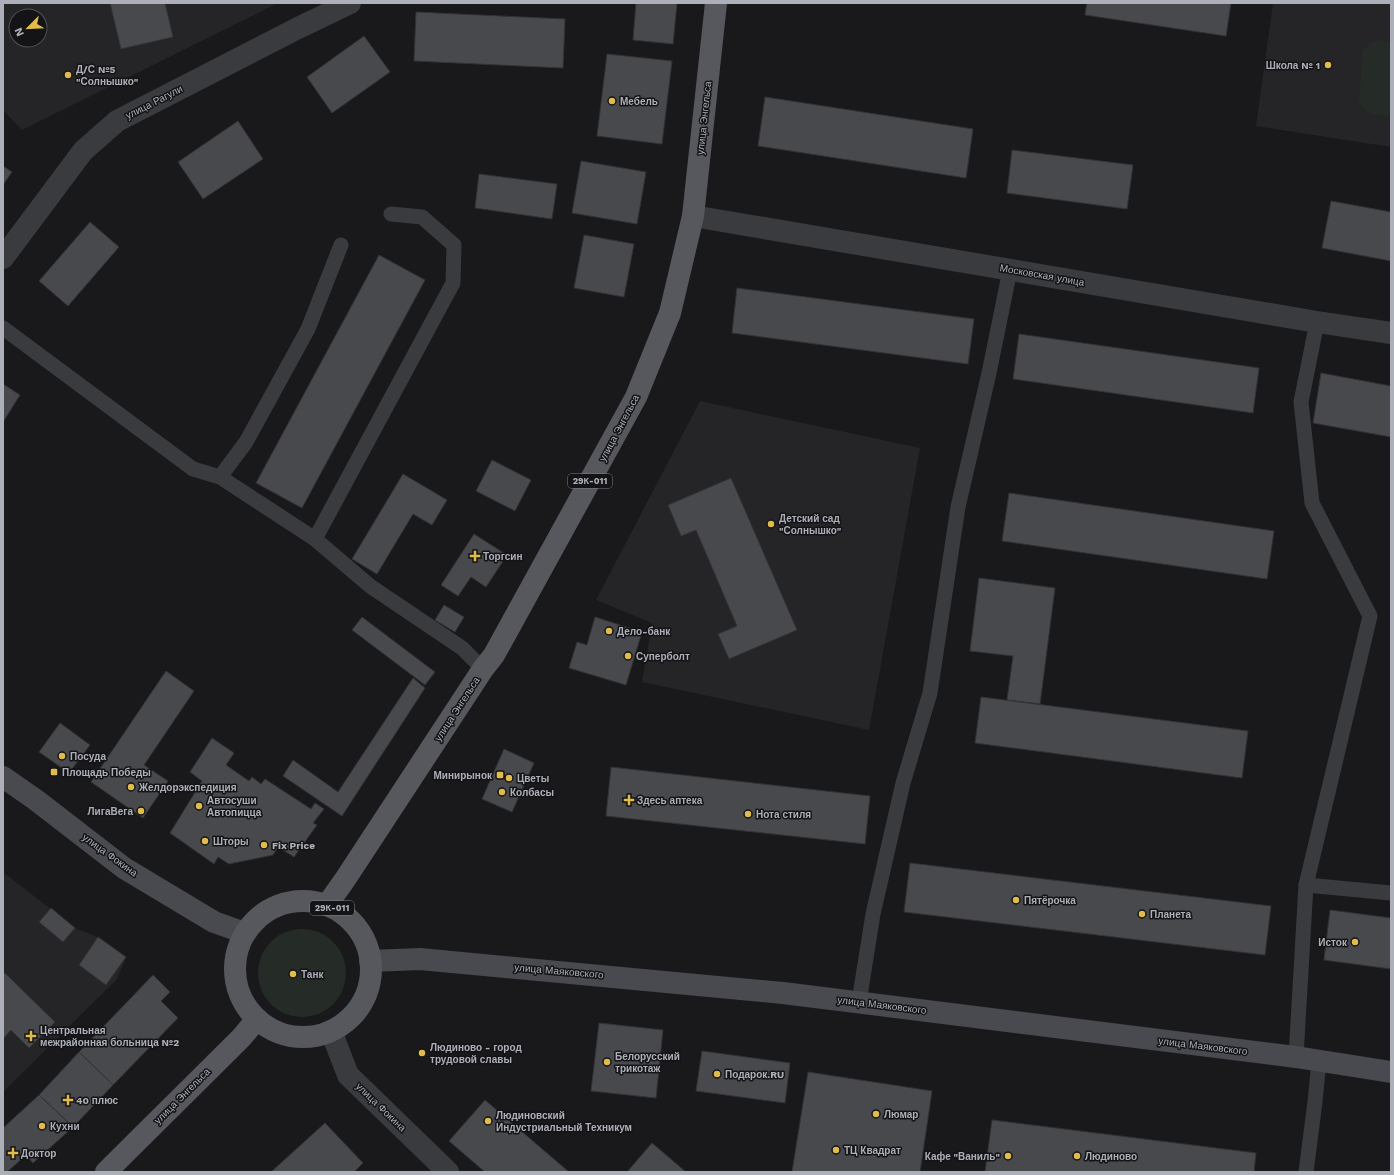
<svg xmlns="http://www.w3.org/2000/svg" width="1394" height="1175" viewBox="0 0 1394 1175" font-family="'Work Sans',sans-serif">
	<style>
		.built { fill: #252528; fill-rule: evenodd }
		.green { fill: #252c27 }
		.building { fill: #48494d; stroke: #333337 }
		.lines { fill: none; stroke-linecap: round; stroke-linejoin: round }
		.lane { stroke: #3a3b3f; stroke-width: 15 }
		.street { stroke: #3a3b3f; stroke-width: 22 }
		.secondary { stroke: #484a4f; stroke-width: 22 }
		.primary { stroke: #57585e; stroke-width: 22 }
		.poi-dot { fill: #e1bc4b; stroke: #141416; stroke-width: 1.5 }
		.labels { text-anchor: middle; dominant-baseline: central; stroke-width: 3; stroke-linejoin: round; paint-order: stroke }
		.shield { fill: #141416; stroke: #7f8088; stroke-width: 1 }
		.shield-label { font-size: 9px; font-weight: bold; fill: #adafb9 }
		.poi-label { font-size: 10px; font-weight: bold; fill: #adafb9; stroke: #141416; text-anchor: start }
		.street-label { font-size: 10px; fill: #adafb9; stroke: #141416 }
	</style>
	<rect width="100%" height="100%" fill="#19191b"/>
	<g class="built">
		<path d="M 3,3 L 278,3 L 22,130 L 3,110 ZM 16,16 L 40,16 L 40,40 L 16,40 Z"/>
		<polygon points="1273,3 1391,3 1391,147 1256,126"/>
		<polygon points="700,401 920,448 869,730 642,682 652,623 596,600"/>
		<polygon points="3,872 75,928 98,937 126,957 117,979 3,1092"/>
	</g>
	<g class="green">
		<polygon points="1373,41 1391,42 1391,116 1374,114 1364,109 1359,101 1363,51"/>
		<circle cx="302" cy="973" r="44"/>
	</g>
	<g class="building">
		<polygon points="110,3 165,3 173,37 121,49"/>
		<polygon points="636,3 677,3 673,44 633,40"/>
		<polygon points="1087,3 1231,3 1226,36 1085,15"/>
		<polygon points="416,12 565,19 563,68 414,61"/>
		<polygon points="364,36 390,72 332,113 307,77"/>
		<polygon points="607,54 672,61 662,144 597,136"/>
		<polygon points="765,97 973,129 966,178 758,146"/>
		<polygon points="238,121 263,159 203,199 178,162"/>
		<polygon points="1012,150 1133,165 1127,209 1007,193"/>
		<polygon points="581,161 646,172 637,224 572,213"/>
		<polygon points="3,166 12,172 3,185"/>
		<polygon points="479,174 557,184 552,219 475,208"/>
		<polygon points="1331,201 1391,212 1391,261 1322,248"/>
		<polygon points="90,222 119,247 68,306 39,281"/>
		<polygon points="584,235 634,244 624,297 574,288"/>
		<polygon points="379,255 425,280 302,508 256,483"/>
		<polygon points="737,288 974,319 968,364 732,333"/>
		<polygon points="1019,334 1259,368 1253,413 1013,379"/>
		<polygon points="1321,373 1391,386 1391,437 1313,423"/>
		<polygon points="3,384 20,395 3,422"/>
		<polygon points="492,460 531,480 515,511 476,491"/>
		<polygon points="403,474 447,500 432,525 413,514 377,574 352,559"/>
		<polygon points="731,478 797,630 729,659 718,634 737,626 696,530 681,536 668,505"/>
		<polygon points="1009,493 1274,531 1267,579 1002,541"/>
		<polygon points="474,534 507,555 486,587 471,577 458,596 441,585"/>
		<polygon points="979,578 1055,588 1040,704 1007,700 1013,656 970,651"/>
		<polygon points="444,605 464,617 455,632 435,620"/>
		<polygon points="362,617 435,672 425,685 352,630"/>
		<polygon points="595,617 642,632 626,685 569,668 577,642 587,645"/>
		<polygon points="166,671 194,691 144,765 168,781 143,818 91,782"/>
		<polygon points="413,678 425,688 342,816 283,776 293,760 338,792"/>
		<polygon points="981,697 1248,731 1242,778 975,743"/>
		<polygon points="60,723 90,745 69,773 39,752"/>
		<polygon points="212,738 234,753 226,765 249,781 252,777 261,784 265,779 311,809 315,803 324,809 313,823 317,825 294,857 278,847 273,855 229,864 218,857 214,864 170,833 202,781 190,772"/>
		<polygon points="504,749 534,763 512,812 482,799"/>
		<polygon points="611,767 870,796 865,844 606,816"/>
		<polygon points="910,863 1271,906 1265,955 904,912"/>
		<polygon points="51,908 75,928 63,942 39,922"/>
		<polygon points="1330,910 1391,918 1391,969 1324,960"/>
		<polygon points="98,937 126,957 106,985 79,965"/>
		<polygon points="5,973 55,1022 29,1048 11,1030 3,1039 3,975"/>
		<polygon points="153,975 170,992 161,1001 178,1018 113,1085 79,1052"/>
		<polygon points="599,1023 663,1030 656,1098 591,1091"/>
		<polygon points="702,1051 790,1063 785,1103 696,1091"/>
		<polygon points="79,1052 113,1085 73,1127 39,1095"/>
		<polygon points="808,1072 932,1091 920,1172 792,1172"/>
		<polygon points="39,1095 73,1127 33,1163 26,1155 7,1172 3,1172 3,1128"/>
		<polygon points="485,1100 569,1172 485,1172 449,1141"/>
		<polygon points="992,1120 1256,1153 1254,1172 985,1172"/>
		<polygon points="325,1123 363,1163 354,1172 271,1172"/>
		<polygon points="652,1143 686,1172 627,1172"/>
	</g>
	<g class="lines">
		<g class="lane">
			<polyline points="3,328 193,469 220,477 315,539 370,586 462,648 483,669"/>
			<polyline points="220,477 246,442 308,329 341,245"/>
			<polyline points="315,539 453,283 454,245 422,217 391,214"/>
			<polyline points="1306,885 1391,893"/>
			<polyline points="859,1002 873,914 903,783 930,693 958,507 989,373 1010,270"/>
			<polyline points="1296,1057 1306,885 1370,616 1312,503 1301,402 1317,322"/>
			<polyline points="1306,1172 1315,1102 1319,1061"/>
		</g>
		<g class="street">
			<polyline points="693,216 1317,322 1391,333"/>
			<polyline points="3,258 83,151 117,121 298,28 350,3"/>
			<polyline points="331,1031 348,1075 448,1172"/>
		</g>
		<g class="secondary">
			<polyline points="3,777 36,800 124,868 214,922 245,933"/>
			<polyline points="370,961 420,959 783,993 1296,1057 1391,1072"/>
		</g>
		<g class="primary">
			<circle cx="303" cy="969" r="68"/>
			<polyline points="327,905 346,878 483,669 494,655 636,397 670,313 693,216 716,3"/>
			<polyline points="106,1172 241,1038 257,1019"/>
		</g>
	</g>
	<g class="poi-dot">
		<circle cx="1328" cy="65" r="4"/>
		<circle cx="68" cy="75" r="4"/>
		<circle cx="612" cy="101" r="4"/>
		<circle cx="771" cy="524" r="4"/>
		<path d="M473 550h4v4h4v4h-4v4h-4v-4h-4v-4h4z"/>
		<circle cx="609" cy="631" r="4"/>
		<circle cx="628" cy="656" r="4"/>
		<circle cx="62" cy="756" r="4"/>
		<rect x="50" y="768" width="8" height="8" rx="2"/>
		<rect x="496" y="771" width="8" height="8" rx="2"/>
		<circle cx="509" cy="778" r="4"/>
		<circle cx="131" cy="787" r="4"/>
		<circle cx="502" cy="792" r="4"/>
		<path d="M627 794h4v4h4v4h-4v4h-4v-4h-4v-4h4z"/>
		<circle cx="199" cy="806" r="4"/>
		<circle cx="141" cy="811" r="4"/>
		<circle cx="748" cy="814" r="4"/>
		<circle cx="205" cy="841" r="4"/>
		<circle cx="264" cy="845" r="4"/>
		<circle cx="1016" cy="900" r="4"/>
		<circle cx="1142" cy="914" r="4"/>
		<circle cx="1355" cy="942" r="4"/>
		<circle cx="293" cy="974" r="4"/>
		<path d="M29 1030h4v4h4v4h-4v4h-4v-4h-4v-4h4z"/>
		<circle cx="422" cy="1053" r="4"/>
		<circle cx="607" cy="1062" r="4"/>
		<circle cx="717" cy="1074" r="4"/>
		<path d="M66 1094h4v4h4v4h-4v4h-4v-4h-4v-4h4z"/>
		<circle cx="876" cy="1114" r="4"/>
		<circle cx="488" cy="1121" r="4"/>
		<circle cx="42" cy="1126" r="4"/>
		<circle cx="836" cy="1150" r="4"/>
		<path d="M11 1147h4v4h4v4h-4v4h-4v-4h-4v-4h4z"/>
		<circle cx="1008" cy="1156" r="4"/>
		<circle cx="1077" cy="1156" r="4"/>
	</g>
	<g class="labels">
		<g class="shield">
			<rect x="568" y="474" width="44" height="14" rx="3"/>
			<rect x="310" y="901" width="44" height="14" rx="3"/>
		</g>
		<g class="shield-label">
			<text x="590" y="481">29К-011</text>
			<text x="332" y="908">29К-011</text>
		</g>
		<g class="poi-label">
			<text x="1320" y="65" text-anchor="end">Школа № 1</text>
			<text x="76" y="69">Д/С №5<tspan x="76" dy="12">"Солнышко"</tspan></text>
			<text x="620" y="101">Мебель</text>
			<text x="779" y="518">Детский сад<tspan x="779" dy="12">"Солнышко"</tspan></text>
			<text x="483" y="556">Торгсин</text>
			<text x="617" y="631">Дело-банк</text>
			<text x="636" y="656">Суперболт</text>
			<text x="70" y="756">Посуда</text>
			<text x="62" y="772">Площадь Победы</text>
			<text x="492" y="775" text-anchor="end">Минирынок</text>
			<text x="517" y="778">Цветы</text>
			<text x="139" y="787">Желдорэкспедиция</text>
			<text x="510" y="792">Колбасы</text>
			<text x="207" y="800">Автосуши<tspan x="207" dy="12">Автопицца</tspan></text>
			<text x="637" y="800">Здесь аптека</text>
			<text x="133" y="811" text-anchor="end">ЛигаВега</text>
			<text x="756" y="814">Нота стиля</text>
			<text x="213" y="841">Шторы</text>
			<text x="272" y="845">Fix Price</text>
			<text x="1024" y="900">Пятёрочка</text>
			<text x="1150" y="914">Планета</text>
			<text x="1347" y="942" text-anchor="end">Исток</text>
			<text x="301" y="974">Танк</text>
			<text x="40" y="1030">Центральная<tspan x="40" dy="12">межрайонная больница №2</tspan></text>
			<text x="430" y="1047">Людиново - город<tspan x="430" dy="12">трудовой славы</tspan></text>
			<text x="615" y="1056">Белорусский<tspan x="615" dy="12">трикотаж</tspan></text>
			<text x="725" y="1074">Подарок.RU</text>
			<text x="76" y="1100">40 плюс</text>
			<text x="884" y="1114">Люмар</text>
			<text x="496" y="1115">Людиновский<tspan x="496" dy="12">Индустриальный Техникум</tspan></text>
			<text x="50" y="1126">Кухни</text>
			<text x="844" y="1150">ТЦ Квадрат</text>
			<text x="21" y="1153">Доктор</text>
			<text x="1000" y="1156" text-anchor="end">Кафе "Ваниль"</text>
			<text x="1085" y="1156">Людиново</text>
		</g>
		<g class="street-label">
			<text transform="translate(154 102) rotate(-27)">улица Рагули</text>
			<text transform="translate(704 118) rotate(-84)">улица Энгельса</text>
			<text transform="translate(1042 275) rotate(10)">Московская улица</text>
			<text transform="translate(619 428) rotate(-62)">улица Энгельса</text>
			<text transform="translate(457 709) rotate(-57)">улица Энгельса</text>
			<text transform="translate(110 855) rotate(36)">улица Фокина</text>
			<text transform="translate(559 971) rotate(5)">улица Маяковского</text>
			<text transform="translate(882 1005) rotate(7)">улица Маяковского</text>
			<text transform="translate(1203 1046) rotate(7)">улица Маяковского</text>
			<text transform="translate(182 1096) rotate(-45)">улица Энгельса</text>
			<text transform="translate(381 1107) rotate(44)">улица Фокина</text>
		</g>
	</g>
	<rect width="1394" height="1175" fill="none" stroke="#adafb9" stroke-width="8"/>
	<g transform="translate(28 28) rotate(246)"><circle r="19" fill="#141416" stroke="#515257"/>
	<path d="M0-3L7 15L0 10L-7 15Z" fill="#e1bc4b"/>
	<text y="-6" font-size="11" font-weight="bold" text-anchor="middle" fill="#adafb9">N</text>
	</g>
</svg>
